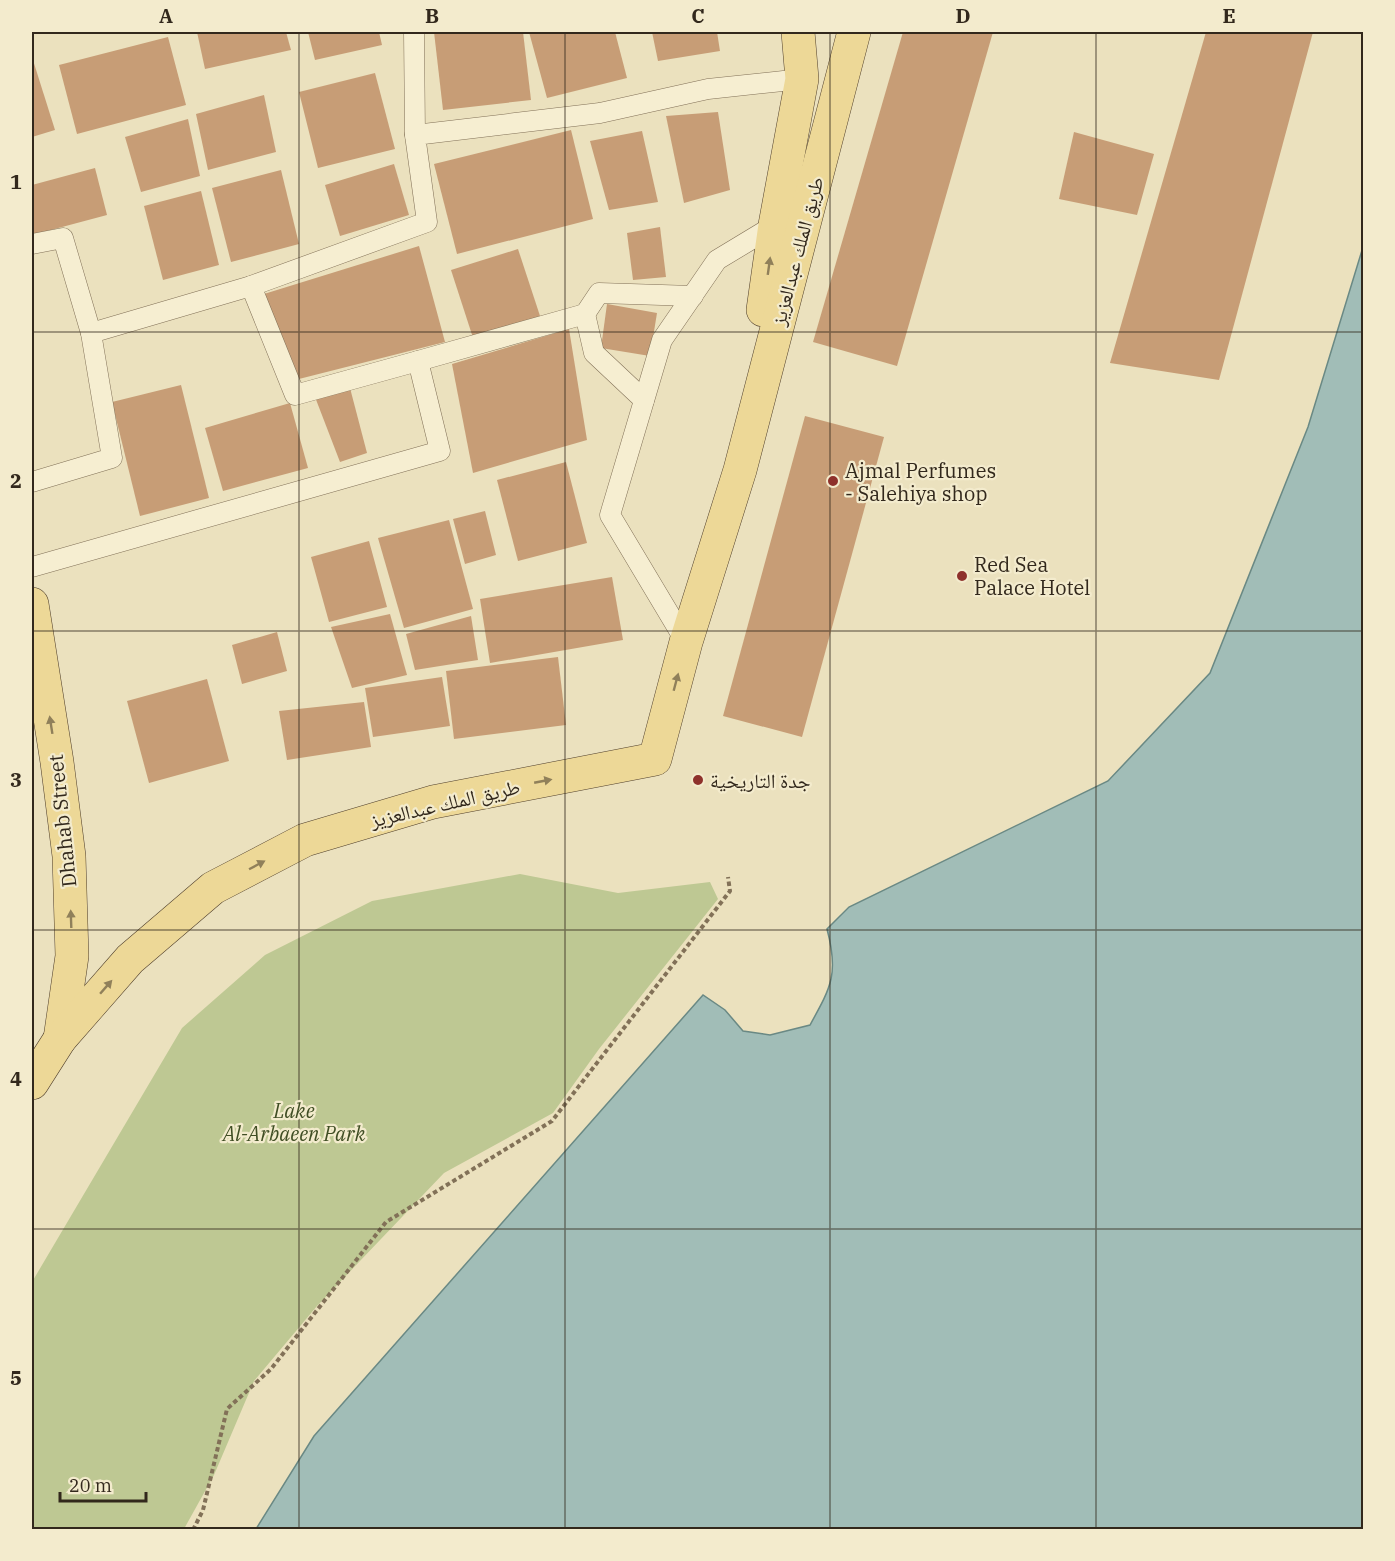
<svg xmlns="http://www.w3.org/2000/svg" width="1395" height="1561" viewBox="0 0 1395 1561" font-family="'IBM Plex Serif','Noto Naskh Arabic',serif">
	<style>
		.green { fill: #bec893 }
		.water { fill: #a1bdb7; stroke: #6a8984; stroke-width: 1.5 }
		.building { fill: #c79d76 }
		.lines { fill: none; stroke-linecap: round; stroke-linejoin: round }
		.pedestrian-casing { stroke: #827158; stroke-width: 21 }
		.primary-casing { stroke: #503f2c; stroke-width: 34 }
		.path { stroke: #827158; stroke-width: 4; stroke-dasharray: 4.5 3; stroke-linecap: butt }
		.pedestrian { stroke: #f6eed1; stroke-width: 20 }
		.primary { stroke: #edd897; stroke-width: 33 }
		.oneway { fill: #90805a }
		.grid { fill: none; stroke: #32281c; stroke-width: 1.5; stroke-opacity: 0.55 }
		.poi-dot { fill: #8e312b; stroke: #f3ebcd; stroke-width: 2 }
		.labels { text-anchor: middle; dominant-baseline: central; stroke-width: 4.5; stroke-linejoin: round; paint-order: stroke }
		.street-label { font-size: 20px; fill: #32281c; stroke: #f3ebcd }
		.poi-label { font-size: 20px; fill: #32281c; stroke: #f3ebcd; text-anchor: start }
		.park-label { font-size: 20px; font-style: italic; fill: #404e24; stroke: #f3ebcd }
		.neatline { fill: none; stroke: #32281c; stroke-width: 2 }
		.grid-label { font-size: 20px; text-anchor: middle; font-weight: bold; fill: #32281c }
	</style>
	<rect width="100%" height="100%" fill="#ebe1be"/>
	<polygon class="green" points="520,874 618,893 710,882 718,899 599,1049 553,1113 444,1173 317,1306 254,1381 214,1475 184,1529 32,1529 32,1282 182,1028 265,955 372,901"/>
	<path class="water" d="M 1363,247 L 1363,1529 L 256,1529 L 314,1436 L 703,995 L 725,1010 L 743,1031 L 770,1035 L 810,1025 C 831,987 839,974 827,929 L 849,907 L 1108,781 L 1210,673 L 1308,427 Z"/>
	<g class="building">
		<polygon points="197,32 286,32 291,50 205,69"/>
		<polygon points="308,32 379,32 382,45 315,60"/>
		<polygon points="434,32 523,32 531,100 443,110"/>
		<polygon points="529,32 615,32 627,78 547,98"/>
		<polygon points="652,32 717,32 720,51 658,61"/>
		<polygon points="903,32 993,32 897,366 813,342"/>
		<polygon points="1206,32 1313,32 1219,380 1110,363"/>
		<polygon points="168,37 186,105 77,134 59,65"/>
		<polygon points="32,57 55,130 32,137"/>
		<polygon points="375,73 395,149 318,168 299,92"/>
		<polygon points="264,95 276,152 208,170 196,114"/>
		<polygon points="718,112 730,190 684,203 666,116"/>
		<polygon points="188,119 200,176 141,192 125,137"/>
		<polygon points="571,130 593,219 457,254 434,164"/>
		<polygon points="642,131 658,202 609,210 590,141"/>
		<polygon points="1074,132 1154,154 1137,215 1059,199"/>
		<polygon points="394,164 409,215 340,236 325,185"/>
		<polygon points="95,168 107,215 32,235 32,185"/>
		<polygon points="281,170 299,244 231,262 212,188"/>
		<polygon points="201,191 219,265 163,280 144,206"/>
		<polygon points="660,227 666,277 633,280 627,233"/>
		<polygon points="419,246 445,342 291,381 264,294"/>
		<polygon points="518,249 542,322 475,344 451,270"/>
		<polygon points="607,304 657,313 650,356 601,348"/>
		<polygon points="569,329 587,440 473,473 452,364"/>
		<polygon points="181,385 209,498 140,516 112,402"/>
		<polygon points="350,388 367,453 340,462 315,397"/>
		<polygon points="290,403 308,468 223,491 205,428"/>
		<polygon points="805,416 884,437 802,737 723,716"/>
		<polygon points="566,462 587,543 518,561 497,480"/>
		<polygon points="485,511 496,555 465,564 453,519"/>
		<polygon points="449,520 473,609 404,628 378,538"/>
		<polygon points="369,541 387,607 329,622 311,557"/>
		<polygon points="612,577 623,640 490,663 480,599"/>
		<polygon points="390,614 407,675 352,688 331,627"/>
		<polygon points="471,616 478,660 415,670 406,634"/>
		<polygon points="277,632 287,671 242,684 232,645"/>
		<polygon points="558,657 566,725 454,739 446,671"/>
		<polygon points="442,677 450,726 373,737 365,688"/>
		<polygon points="207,679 229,761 149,783 127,701"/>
		<polygon points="364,702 371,747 287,760 279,711"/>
	</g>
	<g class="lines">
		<defs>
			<g id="pedestrian">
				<polyline points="414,32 415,135"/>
				<polyline points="32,244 63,238 91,333"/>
				<polyline points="251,286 427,222 415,135 600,113 708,89 802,79"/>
				<polyline points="585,314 599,293 693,296"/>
				<polyline points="418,361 585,314 594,353 644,400"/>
				<polyline points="32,482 112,458 91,333 251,286 295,395 418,361 440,451 32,567"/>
				<polyline points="686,642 610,515 662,340 717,260 775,225"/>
			</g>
			<g id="primary">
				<polyline points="763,310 775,225 802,79 798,32"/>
				<polyline points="32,604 57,762 69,856 72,956 60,1039"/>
				<polyline points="32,1083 60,1039 130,959 213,888 305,840 433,802 655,759 686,642 740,470 854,32"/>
			</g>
		</defs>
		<use href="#pedestrian" class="pedestrian-casing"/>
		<use href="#primary" class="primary-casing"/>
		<polyline class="path" points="193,1530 203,1510 227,1409 271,1369 386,1222 552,1121 730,891 728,877"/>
		<use href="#pedestrian" class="pedestrian"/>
		<use href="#primary" class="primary"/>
	</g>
	<defs><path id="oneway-solid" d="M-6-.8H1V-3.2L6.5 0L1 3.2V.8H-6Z" transform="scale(1.5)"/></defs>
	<g class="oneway">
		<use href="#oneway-solid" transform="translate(769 266) rotate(-82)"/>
		<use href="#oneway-solid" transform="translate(676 682) rotate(-75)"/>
		<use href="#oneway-solid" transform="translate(51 725) rotate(-99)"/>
		<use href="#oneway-solid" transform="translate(543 781) rotate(-11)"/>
		<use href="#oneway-solid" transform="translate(257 865) rotate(-28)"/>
		<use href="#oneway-solid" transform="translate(71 919) rotate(-92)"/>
		<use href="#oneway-solid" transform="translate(106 987) rotate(-49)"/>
	</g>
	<path class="grid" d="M 299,32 L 299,1530M 565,32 L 565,1530M 830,32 L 830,1530M 1096,32 L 1096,1530M 32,332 L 1364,332M 32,631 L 1364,631M 32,930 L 1364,930M 32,1229 L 1364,1229"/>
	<g class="poi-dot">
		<circle cx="833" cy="481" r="6"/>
		<circle cx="962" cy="576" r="6"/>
		<circle cx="698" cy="780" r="6"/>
	</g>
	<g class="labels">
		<g class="street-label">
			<text transform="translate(797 251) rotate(-75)">طريق الملك عبدالعزيز</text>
			<text transform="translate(445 803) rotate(-13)">طريق الملك عبدالعزيز</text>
			<text transform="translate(62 821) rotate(-96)">Dhahab Street</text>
		</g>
		<g class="poi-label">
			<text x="845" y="470">Ajmal Perfumes<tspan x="845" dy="23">- Salehiya shop</tspan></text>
			<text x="974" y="564">Red Sea<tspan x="974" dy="23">Palace Hotel</tspan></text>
			<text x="710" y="780">جدة التاريخية</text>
		</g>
		<g class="park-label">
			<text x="294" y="1110">Lake<tspan x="294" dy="23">Al-Arbaeen Park</tspan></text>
		</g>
	</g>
	<rect width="1395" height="1561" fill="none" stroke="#f3ebcd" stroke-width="66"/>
	<path d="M60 1492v9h86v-9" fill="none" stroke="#32281c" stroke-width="3"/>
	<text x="69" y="1492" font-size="18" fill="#32281c" stroke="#f3ebcd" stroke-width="4.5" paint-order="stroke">20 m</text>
	<rect x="33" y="33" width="1329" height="1495" class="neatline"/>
	<g class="grid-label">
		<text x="166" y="23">A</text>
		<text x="432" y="23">B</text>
		<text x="698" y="23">C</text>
		<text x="963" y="23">D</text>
		<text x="1229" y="23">E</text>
		<text x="16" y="189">1</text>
		<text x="16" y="488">2</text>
		<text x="16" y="787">3</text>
		<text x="16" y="1086">4</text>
		<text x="16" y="1385">5</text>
	</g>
</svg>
